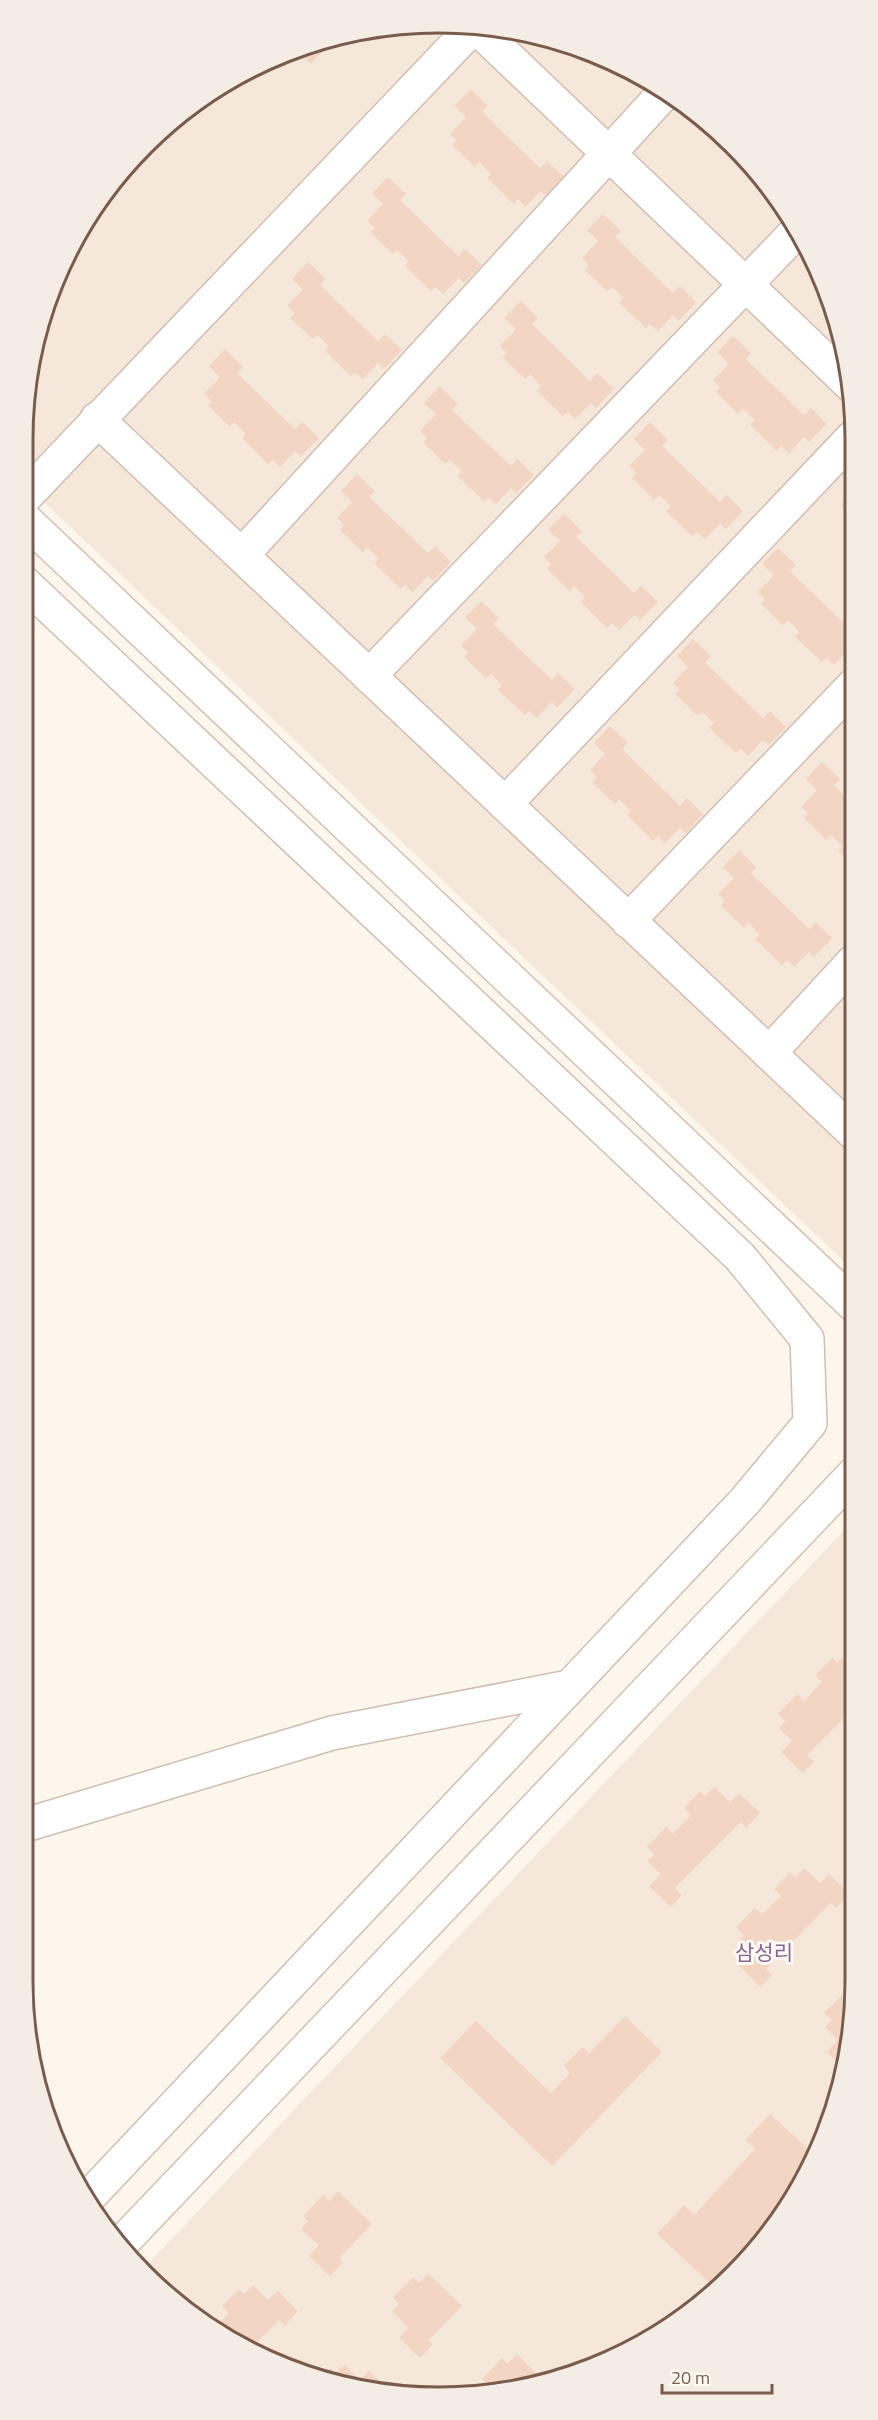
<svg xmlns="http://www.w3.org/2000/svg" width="878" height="2420" viewBox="0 0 878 2420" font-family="'Titillium Web','Noto Sans KR',sans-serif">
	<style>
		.residential { fill: #f5e8da }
		.building { fill: #f3d5c3 }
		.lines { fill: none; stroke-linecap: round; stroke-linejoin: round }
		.street-casing { stroke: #d1beb0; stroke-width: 36 }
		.secondary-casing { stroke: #d6c0b0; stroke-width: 36 }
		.street { stroke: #fff; stroke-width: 33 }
		.secondary { stroke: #fff; stroke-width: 33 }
		.labels { text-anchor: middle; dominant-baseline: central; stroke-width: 6; stroke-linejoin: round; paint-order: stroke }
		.quarter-label { font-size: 21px; fill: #846695; stroke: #fffaf3 }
		.rim { fill: none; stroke: #7a5c4d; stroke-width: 3 }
	</style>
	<rect width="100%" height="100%" fill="#fdf6ec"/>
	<g class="residential">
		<polygon points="467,23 547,37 670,93 752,164 813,255 852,384 854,1271 23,482 23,439 37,331 66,254 109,185 165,126 231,78 305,45 385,26"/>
		<polygon points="854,1520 855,1981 841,2089 812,2166 770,2234 670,2327 599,2366 521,2389 384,2394 305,2376 231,2342 143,2269"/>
	</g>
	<g class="building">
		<polygon points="336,37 311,64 295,49 305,44"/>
		<polygon points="471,89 488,106 482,112 540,168 547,161 564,177 546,196 541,191 525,207 518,199 514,204 487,178 491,174 479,162 475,167 452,145 457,140 450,134 466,117 454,106"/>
		<polygon points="388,177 406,194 400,200 458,256 465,249 482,265 464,283 459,278 443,294 435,287 431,291 405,266 409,261 397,250 393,254 370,232 375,228 367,221 383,204 372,193"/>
		<polygon points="603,214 621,231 615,237 673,293 680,286 696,302 679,321 673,315 658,331 650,324 646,328 619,303 624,298 612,287 607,291 585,270 589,265 582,258 598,241 587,230"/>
		<polygon points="308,262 326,279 320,285 378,341 385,334 402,350 384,369 378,363 363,379 355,372 351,376 325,351 329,346 317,335 313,339 290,318 295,313 287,306 303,290 292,279"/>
		<polygon points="55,282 65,291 43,315"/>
		<polygon points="521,301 538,318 532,324 590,381 597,373 614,389 596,408 591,403 575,419 568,412 563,416 537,391 541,386 530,374 525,379 502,357 507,353 500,346 516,329 504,318"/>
		<polygon points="733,336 751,353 746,359 804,415 811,408 827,424 809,442 804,437 789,453 781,446 777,451 750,425 755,420 743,409 738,414 716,392 720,387 713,380 729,364 717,352"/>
		<polygon points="225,349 243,367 237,373 295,429 302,422 319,438 301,456 295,451 280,467 273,460 268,464 242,438 246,434 234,422 230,427 208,405 212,401 204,394 220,377 209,366"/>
		<polygon points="440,386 458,404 452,410 511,466 517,459 534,475 516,493 511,488 496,504 488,497 484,501 457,476 462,471 450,460 445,464 423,442 427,438 420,431 436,414 424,403"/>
		<polygon points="650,422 668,440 662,446 720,502 727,495 743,511 726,529 720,524 705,539 697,532 693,537 666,511 671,506 659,495 654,500 632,478 637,473 629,466 645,450 634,439"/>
		<polygon points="852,472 852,484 846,478"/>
		<polygon points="357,474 375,491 369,497 428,553 435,546 451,562 433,581 428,576 413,592 405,585 401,589 374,563 379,559 367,547 363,552 340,530 344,525 337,518 352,502 341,491"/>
		<polygon points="852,494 852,525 844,517 849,513 841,505"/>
		<polygon points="564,513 582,531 576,537 634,593 641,586 658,602 640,620 635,615 619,630 612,623 607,628 581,602 585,597 574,586 569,591 547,569 551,564 544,557 560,541 548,530"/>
		<polygon points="778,548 796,565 790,571 848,627 852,623 852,653 849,649 834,665 826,658 822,662 795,637 799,632 788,620 783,625 761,604 765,599 758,592 774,575 762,564"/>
		<polygon points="481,601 499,618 493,624 552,680 558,673 575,689 557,708 552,702 537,718 529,711 525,715 498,690 502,685 491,674 486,678 464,657 468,652 461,645 477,629 465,618"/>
		<polygon points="693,639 711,656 705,662 763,718 770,711 786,727 769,745 763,740 748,756 741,749 736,753 709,728 714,723 702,712 698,716 675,694 680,690 673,683 688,667 677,656"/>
		<polygon points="610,726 628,743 622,749 680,806 687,798 703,814 686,833 680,828 665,843 658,836 653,841 627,815 631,811 619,799 615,804 592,782 597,777 590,770 605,754 594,743"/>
		<polygon points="822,762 840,779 834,785 853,804 853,866 838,851 843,847 831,835 826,840 804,818 808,813 801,807 817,790 806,779"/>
		<polygon points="739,850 756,867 751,873 809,929 816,922 832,938 814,957 809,952 794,967 787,960 782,965 755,939 760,934 748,923 744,928 721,906 725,901 718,894 734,878 723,867"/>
		<polygon points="853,1011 853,1024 846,1018"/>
		<polygon points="846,1654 855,1663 855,1707 807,1755 814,1762 802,1773 781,1752 792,1741 779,1728 786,1721 778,1714 797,1694 804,1701 822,1682 815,1675 832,1658 837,1663"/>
		<polygon points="714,1787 730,1802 739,1793 760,1813 746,1828 741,1822 675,1888 682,1895 671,1907 649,1886 661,1874 647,1861 654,1855 647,1847 666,1827 673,1834 691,1815 684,1808 700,1791 705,1796"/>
		<polygon points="804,1868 820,1883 829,1874 850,1894 836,1908 831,1903 766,1969 772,1975 761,1987 739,1966 751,1955 737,1942 744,1935 736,1927 755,1908 762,1914 781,1896 774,1889 790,1872 796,1877"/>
		<polygon points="844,1993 850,2000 853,1996 844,2068 827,2052 838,2040 825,2027 832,2020 824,2013"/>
		<polygon points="625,2016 662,2052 552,2166 440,2058 476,2021 551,2093 570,2073 564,2066 582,2047 589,2053"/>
		<polygon points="770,2114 816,2156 771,2232 714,2287 657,2234 684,2205 694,2215 755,2149 745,2140"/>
		<polygon points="338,2191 372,2224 339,2258 343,2263 330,2276 309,2256 319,2245 301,2229 308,2221 303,2216 323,2195 329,2201"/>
		<polygon points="428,2273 462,2306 429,2340 433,2344 420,2358 399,2338 409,2328 392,2311 399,2304 393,2298 413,2277 419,2283"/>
		<polygon points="253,2285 268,2300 278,2291 298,2311 285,2325 279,2320 249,2350 231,2342 214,2328 229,2313 222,2306 239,2289 244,2294"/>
		<polygon points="517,2354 545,2382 521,2389 482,2391 487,2385 482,2379 502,2358 507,2364"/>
		<polygon points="345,2365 360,2380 369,2371 390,2391 384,2394 320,2379 330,2368 335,2373"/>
	</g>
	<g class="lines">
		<defs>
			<g id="street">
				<polyline points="473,24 852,386"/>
				<polyline points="97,419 854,1133"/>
				<polyline points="22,500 475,25"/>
				<polyline points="242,555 666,91"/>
				<polyline points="22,581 740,1257 807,1339 810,1423 745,1501 86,2200"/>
				<polyline points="369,676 797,231"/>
				<polyline points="505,804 852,438"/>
				<polyline points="628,921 853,686"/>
				<polyline points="769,1053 853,962"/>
				<polyline points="22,1826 332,1733 569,1687"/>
			</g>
			<g id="secondary">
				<polyline points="22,517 854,1305"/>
				<polyline points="119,2246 854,1474"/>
			</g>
		</defs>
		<use href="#street" class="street-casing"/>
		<use href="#secondary" class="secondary-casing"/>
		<use href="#street" class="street"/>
		<use href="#secondary" class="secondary"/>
	</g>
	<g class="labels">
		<g class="quarter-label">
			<text x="764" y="1952">삼성리</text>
		</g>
	</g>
	<path d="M0 0H878V2420H0ZM439 33H439A406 406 0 0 1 845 439V1981A406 406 0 0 1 439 2387H439A406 406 0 0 1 33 1981V439A406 406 0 0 1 439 33Z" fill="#f4ede6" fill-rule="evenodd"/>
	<path class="rim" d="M439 33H439A406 406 0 0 1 845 439V1981A406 406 0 0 1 439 2387H439A406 406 0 0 1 33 1981V439A406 406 0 0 1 439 33Z"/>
	<path d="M662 2384v9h110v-9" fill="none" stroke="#7a5c4d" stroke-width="3"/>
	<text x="671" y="2384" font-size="18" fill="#7a5c4d" stroke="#fffaf3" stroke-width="4.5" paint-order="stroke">20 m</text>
</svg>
